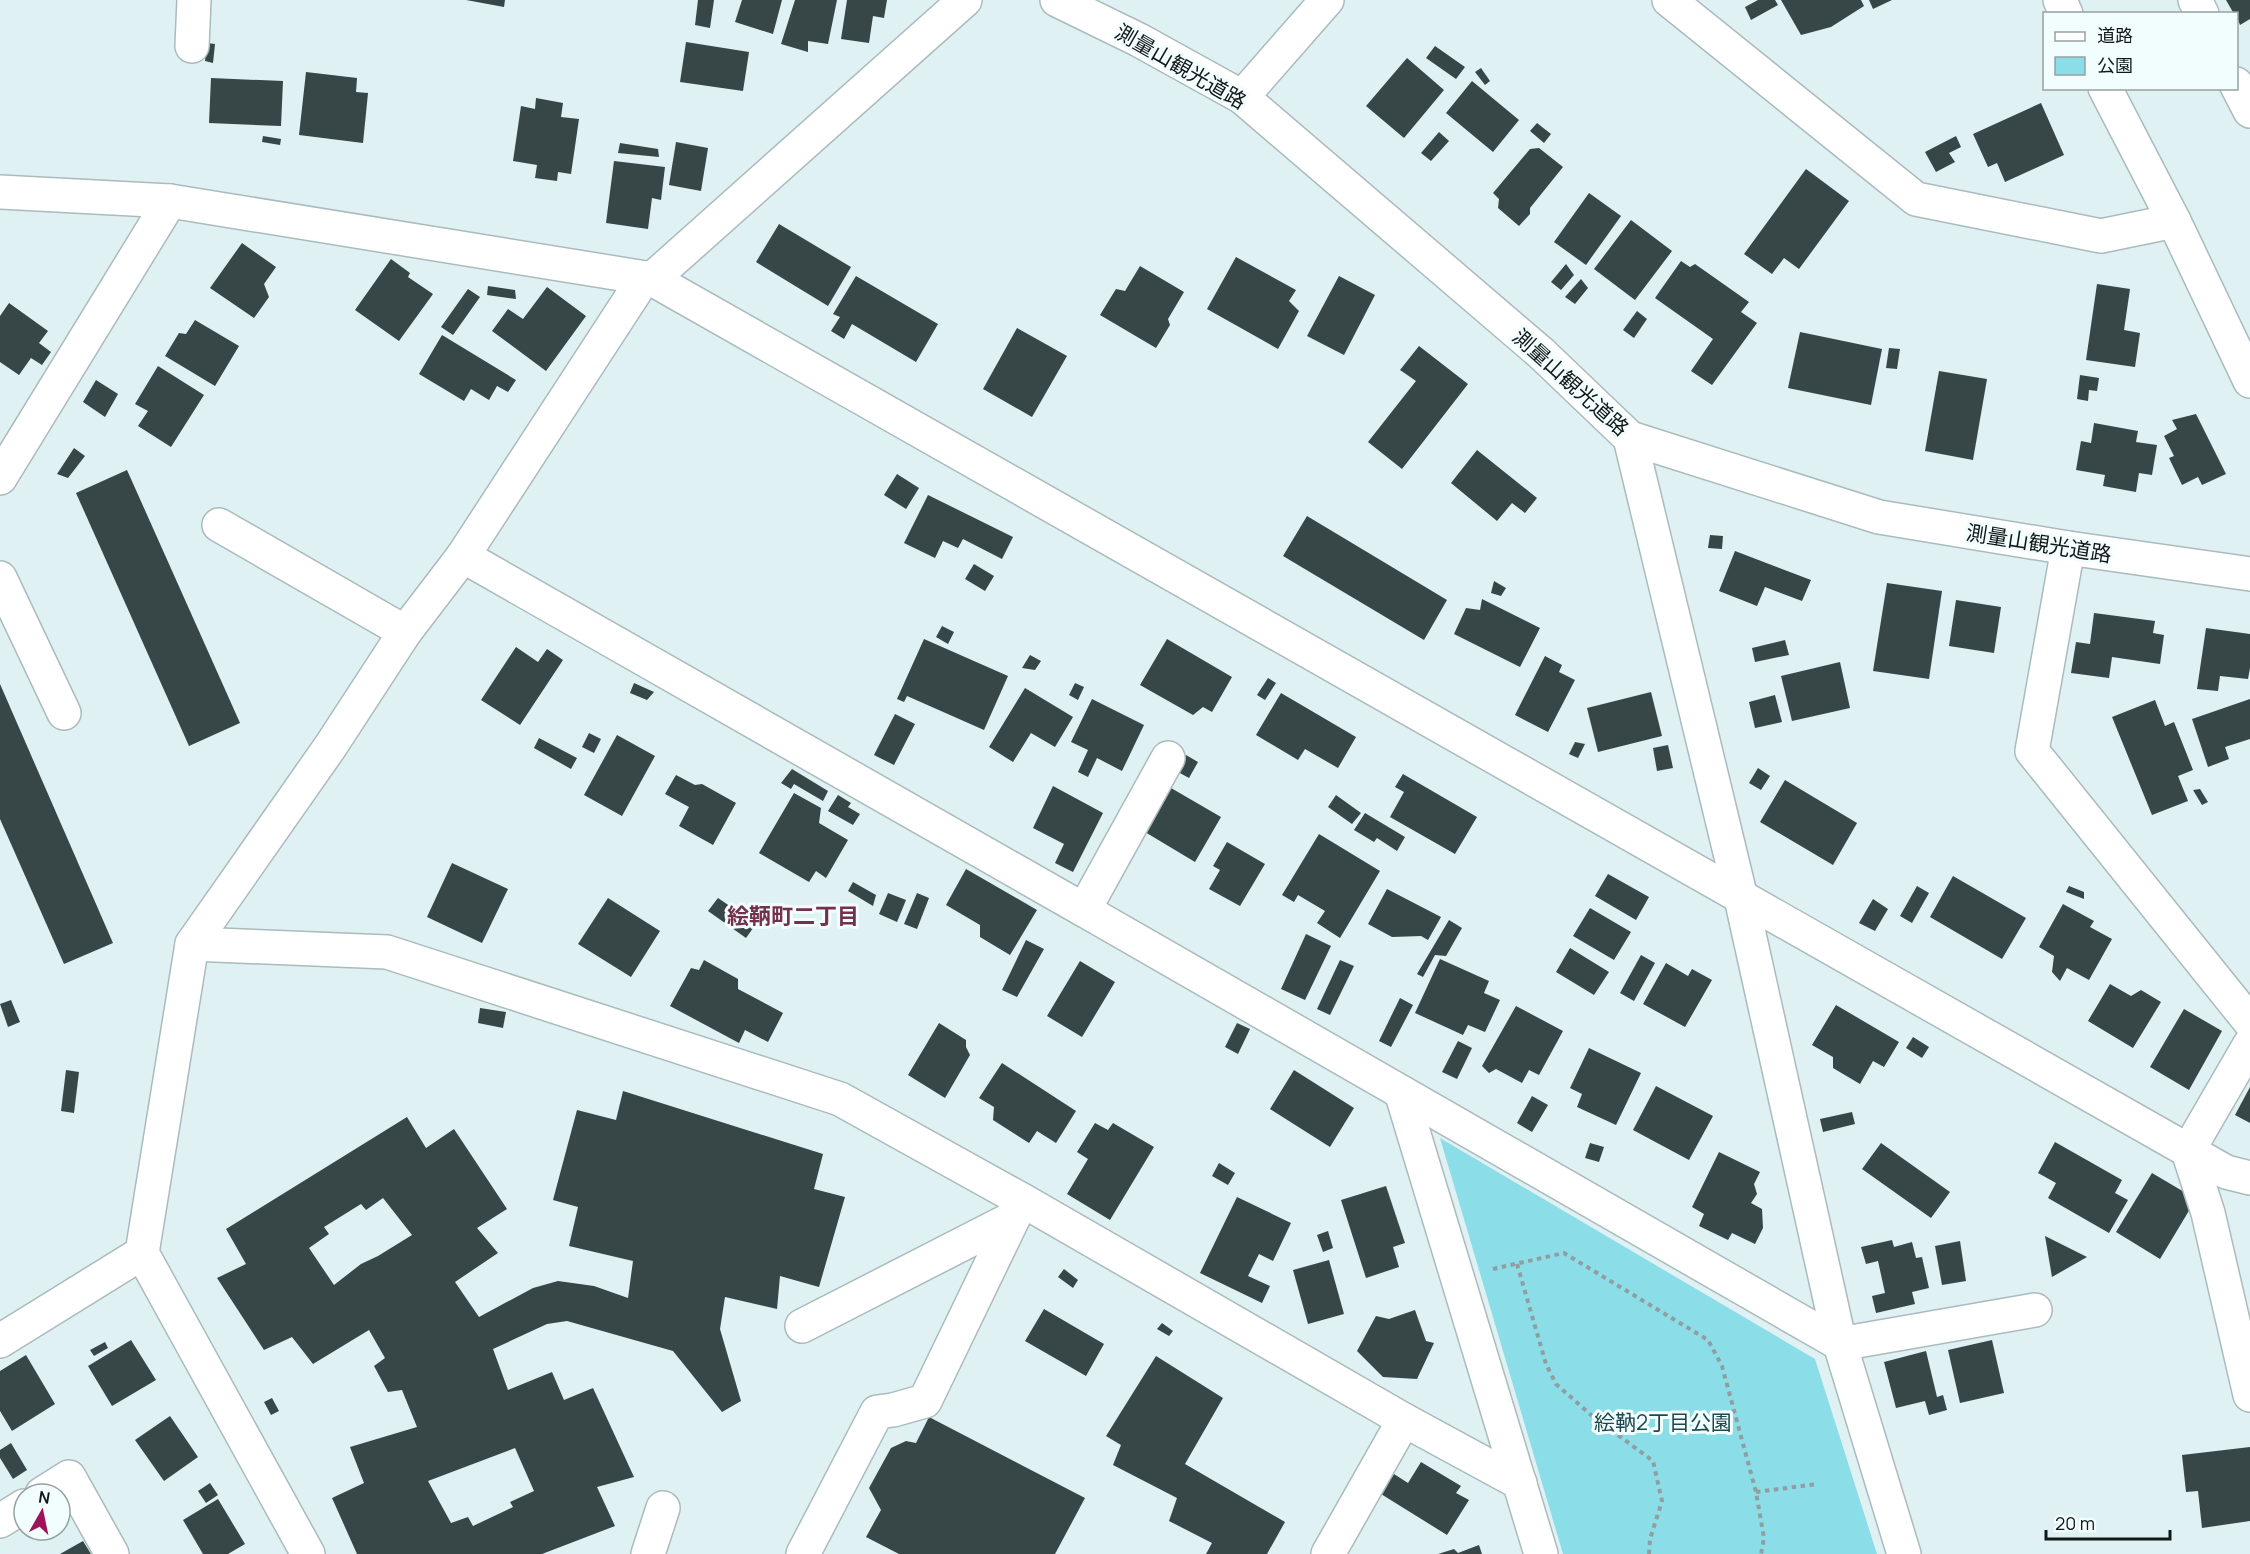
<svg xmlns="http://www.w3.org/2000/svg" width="2250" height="1554" viewBox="0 0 2250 1554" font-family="Manrope,'Noto Sans JP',sans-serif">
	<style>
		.green { fill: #8bdde8 }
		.building { fill: #374647; fill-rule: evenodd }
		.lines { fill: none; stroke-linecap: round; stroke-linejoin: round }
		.minor-casing { stroke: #aabbbd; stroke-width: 36 }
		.path { stroke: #919e9f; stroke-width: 4; stroke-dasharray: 4.5 4.5; stroke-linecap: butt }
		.minor { stroke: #fff; stroke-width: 33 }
		.labels { text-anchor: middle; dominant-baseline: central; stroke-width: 6; stroke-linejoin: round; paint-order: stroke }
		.street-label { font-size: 21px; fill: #121819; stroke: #f2fdfe }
		.park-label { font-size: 21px; fill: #1e484d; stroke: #f2fdfe }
		.neighbourhood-label { font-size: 22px; font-weight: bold; fill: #74314c; stroke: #f2fdfe }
	</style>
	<rect width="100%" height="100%" fill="#e0f1f3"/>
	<polygon class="green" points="1440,1138 1815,1359 1877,1554 1563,1554"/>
	<g class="building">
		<polygon points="466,0 505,0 504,7"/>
		<polygon points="698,0 714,0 710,28 695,25"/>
		<polygon points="742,0 782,0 773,34 735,22"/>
		<polygon points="795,0 837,0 828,44 808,41 808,52 781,44"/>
		<polygon points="847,0 887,0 884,18 873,16 869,43 841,39"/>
		<polygon points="1758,0 1775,0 1778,5 1751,20 1745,7"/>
		<polygon points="1781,0 1861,0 1864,6 1831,27 1801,35"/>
		<polygon points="1869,0 1892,0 1873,9"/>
		<polygon points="2226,0 2250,0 2250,19 2240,25 2236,14 2234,14"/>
		<polygon points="686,42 749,52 743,91 680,82"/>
		<polygon points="207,43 215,44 213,63 205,61"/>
		<polygon points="1435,46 1465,67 1456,79 1426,58"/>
		<polygon points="1407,58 1444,90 1404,138 1366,106"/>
		<polygon points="1481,68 1490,81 1485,85 1475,72"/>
		<polygon points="306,72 357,78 356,92 368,93 363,143 299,135"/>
		<polygon points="211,78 283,81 281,126 209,123"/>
		<polygon points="1472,81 1519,120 1493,152 1446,113"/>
		<polygon points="536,98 563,103 561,117 579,119 571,174 558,172 557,181 535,178 537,165 513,161 521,106 535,109"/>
		<polygon points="2041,103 2064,155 2005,182 1997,163 1988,167 1973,134"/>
		<polygon points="1537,123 1551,134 1544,143 1530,131"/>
		<polygon points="1439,132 1449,141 1431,161 1421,153"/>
		<polygon points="263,136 281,139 280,145 262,142"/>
		<polygon points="1956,136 1961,147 1949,153 1955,162 1936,172 1925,152"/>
		<polygon points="676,142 708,148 701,191 669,185"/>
		<polygon points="620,143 658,149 659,157 618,153"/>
		<polygon points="1539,148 1563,167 1530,208 1530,214 1519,226 1498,208 1499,199 1493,193 1530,149"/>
		<polygon points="614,161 665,167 661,200 652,198 648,229 606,223"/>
		<polygon points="1806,169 1849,201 1799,269 1784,258 1772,274 1744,254"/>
		<polygon points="1589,193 1621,216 1586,265 1554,242"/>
		<polygon points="1631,220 1672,251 1635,300 1594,269"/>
		<polygon points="779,224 851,267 828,306 756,262"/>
		<polygon points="242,243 276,267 264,284 269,297 254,318 210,288"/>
		<polygon points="1236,257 1296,290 1289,301 1299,311 1278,349 1207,309"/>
		<polygon points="391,259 410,273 408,277 433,294 399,341 355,310"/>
		<polygon points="1681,261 1690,267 1695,264 1749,302 1741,312 1757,323 1712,385 1691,371 1713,339 1655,298"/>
		<polygon points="1566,264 1574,275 1561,290 1551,282"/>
		<polygon points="1140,266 1184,292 1168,319 1170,325 1156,348 1100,315 1116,289 1125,291"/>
		<polygon points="856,276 938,324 916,362 852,324 844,339 831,331 840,317 833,314"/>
		<polygon points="1339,276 1375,295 1344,355 1307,336"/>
		<polygon points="1581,279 1588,288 1575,304 1565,297"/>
		<polygon points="2097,284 2130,289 2124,330 2140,333 2135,367 2086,360"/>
		<polygon points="488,286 515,290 516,299 487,295"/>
		<polygon points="547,287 586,316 546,371 492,331 508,309 523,319"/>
		<polygon points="468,289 480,297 453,335 441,327"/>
		<polygon points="9,303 48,331 39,343 51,352 42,365 31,358 19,375 0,362 0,316"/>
		<polygon points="1637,311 1647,319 1634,338 1623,330"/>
		<polygon points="195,320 239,346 215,386 165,356 179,333 186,334"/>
		<polygon points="1017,328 1067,356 1032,417 983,389"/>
		<polygon points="1800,332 1882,349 1871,405 1788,388"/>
		<polygon points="442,335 516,380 508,392 497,386 489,400 471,389 464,401 419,374"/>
		<polygon points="1419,346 1468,384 1402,469 1368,442 1416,381 1400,370"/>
		<polygon points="1889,348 1900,349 1897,369 1886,368"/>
		<polygon points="158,366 204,395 171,447 138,426 148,411 135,404"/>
		<polygon points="1939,371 1987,379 1973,460 1925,451"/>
		<polygon points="2080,375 2099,378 2097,391 2089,390 2088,401 2077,399"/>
		<polygon points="96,380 118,394 105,417 83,402"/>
		<polygon points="2196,414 2226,474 2202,485 2198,477 2182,485 2169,458 2174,456 2164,436 2177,429 2172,420"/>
		<polygon points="2094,423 2138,431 2136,442 2157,445 2152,475 2139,473 2136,492 2103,486 2105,475 2076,470 2081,441 2091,443"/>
		<polygon points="74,448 85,456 68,478 57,474"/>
		<polygon points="1477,450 1537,498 1525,513 1512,503 1497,521 1451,483"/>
		<polygon points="127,470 240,723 189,746 76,493"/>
		<polygon points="897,474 919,488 906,509 884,495"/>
		<polygon points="928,495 1013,537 1002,559 963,539 958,548 943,541 935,558 904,543"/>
		<polygon points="1307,516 1447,600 1424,640 1283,556"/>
		<polygon points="1710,535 1723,536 1722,549 1708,548"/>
		<polygon points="1735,551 1811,580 1802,601 1765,587 1757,606 1719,591"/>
		<polygon points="974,564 994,576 985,591 965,579"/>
		<polygon points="1494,581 1506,588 1501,596 1491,593"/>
		<polygon points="1887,583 1942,591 1929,679 1873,671"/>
		<polygon points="1482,599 1540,628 1520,667 1454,634 1466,608 1480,610"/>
		<polygon points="1956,600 2001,607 1994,653 1949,646"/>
		<polygon points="2094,613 2155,621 2153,633 2164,635 2160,664 2112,657 2109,678 2071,673 2076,642 2090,644"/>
		<polygon points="942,626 954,632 948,644 936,637"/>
		<polygon points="2206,628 2250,634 2250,668 2248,679 2220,676 2218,691 2197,689"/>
		<polygon points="924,639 1008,676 984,730 907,696 904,702 897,699"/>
		<polygon points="1167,639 1232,677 1212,712 1203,707 1193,715 1140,685"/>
		<polygon points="1785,640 1789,655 1755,662 1752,648"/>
		<polygon points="516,647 538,662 547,649 563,660 520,725 481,700"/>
		<polygon points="1030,655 1041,661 1035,670 1022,668"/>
		<polygon points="1545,656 1562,665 1559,672 1575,680 1548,732 1515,715"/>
		<polygon points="1840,662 1850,708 1792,721 1781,676"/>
		<polygon points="1268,678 1276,683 1265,700 1257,695"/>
		<polygon points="634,683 654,692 647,700 630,693"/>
		<polygon points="1075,683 1084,687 1078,700 1069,695"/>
		<polygon points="0,684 113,943 64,964 0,819"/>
		<polygon points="1025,688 1073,717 1055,747 1031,733 1013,762 989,747"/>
		<polygon points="1651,692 1662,736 1598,752 1587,708"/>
		<polygon points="1281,693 1356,737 1338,768 1305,749 1298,760 1256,735"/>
		<polygon points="1775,695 1782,722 1755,728 1749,702"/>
		<polygon points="1092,699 1144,725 1122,771 1097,758 1088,777 1078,772 1088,750 1071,742"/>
		<polygon points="2250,699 2250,739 2225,747 2229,759 2208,767 2192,719"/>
		<polygon points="2155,700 2165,726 2174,722 2193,770 2178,776 2188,801 2152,815 2112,717"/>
		<polygon points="895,714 915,724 894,765 874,755"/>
		<polygon points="589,733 601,739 594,753 582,747"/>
		<polygon points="617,735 655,756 622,816 584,795"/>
		<polygon points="539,738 577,758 571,769 534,748"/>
		<polygon points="1575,742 1585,744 1578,758 1569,754"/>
		<polygon points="1668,745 1673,768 1657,771 1653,748"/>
		<polygon points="1186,755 1198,762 1189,778 1178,772"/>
		<polygon points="1758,768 1770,776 1761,790 1749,783"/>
		<polygon points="792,769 828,791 823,801 794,784 791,789 781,783"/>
		<polygon points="1403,774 1477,817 1455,854 1390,817 1404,792 1395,787"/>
		<polygon points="676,775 695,785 702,784 736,803 713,845 679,826 689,807 665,794"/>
		<polygon points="1785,780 1857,823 1833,865 1760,822"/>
		<polygon points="1053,786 1103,813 1073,872 1055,863 1064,844 1033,828"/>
		<polygon points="1171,788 1221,817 1195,862 1145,832"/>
		<polygon points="2200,789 2208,802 2202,805 2193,790"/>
		<polygon points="794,793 821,808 819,823 848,840 826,878 816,871 809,882 759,853"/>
		<polygon points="838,795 851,803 848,807 860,814 853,825 828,811"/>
		<polygon points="1336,795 1361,813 1352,824 1328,807"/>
		<polygon points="1365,813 1405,837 1397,851 1377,838 1374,842 1354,830"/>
		<polygon points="1319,834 1380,871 1340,938 1317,923 1325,911 1298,895 1294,902 1282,895"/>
		<polygon points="1227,842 1265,864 1240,906 1209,889 1220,870 1213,866"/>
		<polygon points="452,863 508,889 482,943 427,917"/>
		<polygon points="966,869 1037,910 1010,955 980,937 980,925 946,905"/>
		<polygon points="1608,874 1649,897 1636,920 1595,896"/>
		<polygon points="1953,876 2026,918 2002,959 1930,917"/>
		<polygon points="853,882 876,895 873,906 848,891"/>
		<polygon points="1917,886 1929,893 1912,923 1900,916"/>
		<polygon points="2069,886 2084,892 2084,899 2066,892"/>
		<polygon points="1387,889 1441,917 1428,940 1421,936 1392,937 1368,924"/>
		<polygon points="888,893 906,900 897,922 879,914"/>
		<polygon points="917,893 929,898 917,929 904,924"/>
		<polygon points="608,898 660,931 631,977 578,944"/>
		<polygon points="718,898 756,924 746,938 708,911"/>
		<polygon points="1873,899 1888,909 1875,931 1859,923"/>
		<polygon points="2063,904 2094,921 2090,927 2112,939 2089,980 2067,968 2060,981 2052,972 2054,956 2039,947"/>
		<polygon points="1590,908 1631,932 1614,960 1573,936"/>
		<polygon points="1449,920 1462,928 1446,956 1435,955 1423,977 1417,974"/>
		<polygon points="1306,934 1331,946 1305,1000 1281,989"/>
		<polygon points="1026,940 1044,949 1017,997 1002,990"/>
		<polygon points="1570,948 1609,972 1594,995 1556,972"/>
		<polygon points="1641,955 1655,963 1634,1001 1620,993"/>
		<polygon points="1440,959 1489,981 1484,993 1500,1000 1485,1032 1468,1025 1463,1035 1415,1013"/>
		<polygon points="704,960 738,979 738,989 783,1013 768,1042 745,1030 739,1043 670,1006 691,968 699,970"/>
		<polygon points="1340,960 1354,966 1330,1015 1317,1009"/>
		<polygon points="1080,961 1115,982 1082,1037 1047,1016"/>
		<polygon points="1666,963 1688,976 1692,969 1712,980 1685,1027 1643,1004"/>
		<polygon points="2110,984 2131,996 2141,990 2161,1002 2133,1048 2088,1021"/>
		<polygon points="1400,998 1413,1005 1391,1047 1379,1041"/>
		<polygon points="11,1000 20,1022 8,1027 0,1004"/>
		<polygon points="1836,1005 1899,1042 1884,1067 1873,1061 1860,1084 1833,1068 1833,1057 1812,1045"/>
		<polygon points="1516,1006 1563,1031 1539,1075 1529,1070 1522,1083 1496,1069 1489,1073 1482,1066"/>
		<polygon points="480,1008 506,1012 503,1028 478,1023"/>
		<polygon points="2184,1009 2222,1031 2189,1090 2150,1067"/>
		<polygon points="939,1023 966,1040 966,1047 970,1055 945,1098 908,1075"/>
		<polygon points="1237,1023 1250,1029 1238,1054 1225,1047"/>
		<polygon points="1913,1037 1929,1047 1922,1058 1906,1048"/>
		<polygon points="1458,1041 1472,1048 1457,1079 1442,1072"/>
		<polygon points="1589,1048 1641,1073 1616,1125 1577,1107 1582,1094 1570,1088"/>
		<polygon points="1002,1063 1076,1111 1056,1143 1037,1131 1029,1143 993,1120 994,1107 979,1098"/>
		<polygon points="66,1070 79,1072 74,1113 61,1111"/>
		<polygon points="1294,1070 1354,1108 1330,1147 1270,1109"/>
		<polygon points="1656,1086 1713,1116 1689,1160 1633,1130"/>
		<polygon points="2250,1087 2250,1123 2235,1115"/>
		<path d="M 623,1091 L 823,1154 L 814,1189 L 845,1197 L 819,1287 L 780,1276 L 777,1309 L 725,1297 L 720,1329 L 741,1401 L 722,1412 L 673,1351 L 567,1321 L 547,1324 L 493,1349 L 508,1390 L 552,1372 L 564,1400 L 593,1388 L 634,1477 L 597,1487 L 615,1526 L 542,1554 L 357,1554 L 332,1498 L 364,1483 L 350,1447 L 417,1427 L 402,1390 L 388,1392 L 374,1366 L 385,1358 L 369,1330 L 313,1364 L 292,1337 L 264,1350 L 217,1278 L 246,1264 L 226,1229 L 407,1117 L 426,1148 L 454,1129 L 507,1209 L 477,1228 L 498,1253 L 455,1282 L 479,1317 L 533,1288 L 558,1281 L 594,1286 L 628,1298 L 633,1261 L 569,1246 L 578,1207 L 553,1200 L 577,1110 L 616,1120 ZM 383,1198 L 412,1235 L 378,1256 L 361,1264 L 334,1285 L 309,1248 L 329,1234 L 324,1227 L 361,1204 L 366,1210 ZM 515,1448 L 534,1491 L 510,1502 L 513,1507 L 473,1526 L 468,1517 L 451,1523 L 428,1481 Z"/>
		<polygon points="1532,1096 1548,1105 1532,1132 1517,1123"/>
		<polygon points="1852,1112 1855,1124 1823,1132 1820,1119"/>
		<polygon points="1095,1123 1108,1130 1113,1123 1154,1147 1110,1220 1067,1194 1088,1159 1077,1152"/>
		<polygon points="2055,1142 2122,1180 2115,1193 2128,1200 2109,1233 2048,1198 2056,1183 2038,1173"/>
		<polygon points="1590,1143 1604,1147 1599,1162 1585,1158"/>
		<polygon points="1881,1143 1950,1192 1931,1218 1862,1169"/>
		<polygon points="1719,1152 1760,1172 1754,1184 1757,1194 1751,1203 1762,1209 1763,1228 1755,1244 1732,1233 1728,1240 1699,1226 1704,1214 1692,1207"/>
		<polygon points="1219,1163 1235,1173 1228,1185 1212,1176"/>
		<polygon points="2152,1173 2196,1199 2160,1259 2116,1232"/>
		<polygon points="1386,1186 1405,1243 1393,1247 1399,1267 1366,1278 1341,1200"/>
		<polygon points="1237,1197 1291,1223 1273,1261 1259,1254 1248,1276 1270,1286 1262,1303 1200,1273"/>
		<polygon points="1328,1231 1333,1248 1323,1252 1317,1235"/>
		<polygon points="2045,1236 2087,1257 2052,1277"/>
		<polygon points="1892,1240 1894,1247 1912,1242 1916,1258 1922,1257 1929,1288 1912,1292 1915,1304 1876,1313 1872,1296 1885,1293 1878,1261 1866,1264 1861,1247"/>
		<polygon points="1960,1241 1966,1281 1942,1285 1935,1246"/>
		<polygon points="1329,1260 1344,1314 1308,1324 1293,1270"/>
		<polygon points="1064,1269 1078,1280 1073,1288 1058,1277"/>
		<polygon points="1044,1309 1104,1344 1086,1376 1025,1341"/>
		<polygon points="1415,1310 1426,1341 1434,1343 1417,1379 1383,1377 1357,1351 1376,1316 1389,1319"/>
		<polygon points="1162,1323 1173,1331 1169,1336 1157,1329"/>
		<polygon points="131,1340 156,1380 112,1406 88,1366"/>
		<polygon points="1992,1340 2004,1393 1960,1403 1948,1350"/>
		<polygon points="105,1342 108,1348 94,1356 90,1350"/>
		<polygon points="1926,1351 1937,1397 1943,1395 1947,1410 1929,1415 1925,1401 1896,1408 1884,1362"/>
		<polygon points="26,1355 55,1404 12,1431 0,1411 0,1371"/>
		<polygon points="1156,1356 1223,1398 1185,1464 1285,1522 1267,1554 1206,1554 1212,1543 1169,1521 1177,1498 1113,1465 1121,1445 1106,1436"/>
		<polygon points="272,1398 279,1411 271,1415 264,1402"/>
		<polygon points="170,1416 198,1457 164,1481 135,1440"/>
		<polygon points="929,1417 1085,1498 1055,1554 899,1554 866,1537 881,1510 869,1488 891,1448 906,1441 916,1443"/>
		<polygon points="11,1443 27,1470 13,1479 0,1458 0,1450"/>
		<polygon points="2250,1447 2250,1521 2202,1528 2198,1491 2186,1492 2182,1455"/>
		<polygon points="1421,1462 1461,1486 1456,1493 1469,1500 1447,1535 1381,1494 1394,1474 1408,1483"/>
		<polygon points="210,1483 218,1495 206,1503 198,1491"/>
		<polygon points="218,1499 245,1544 228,1554 203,1554 183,1520"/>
		<polygon points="83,1541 91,1554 60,1554"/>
		<polygon points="1479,1545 1482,1554 1438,1554 1454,1549 1458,1553"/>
	</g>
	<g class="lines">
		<defs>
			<g id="minor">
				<polyline points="1057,0 1139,40 1242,97 1541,353 1630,438 1879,517 2068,548 2250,574"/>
				<polyline points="1669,0 1916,199 2101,236 2174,221"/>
				<polyline points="2060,0 2066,14"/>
				<polyline points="2195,0 2202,14"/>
				<polyline points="192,46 194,0"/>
				<polyline points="2236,84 2250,111"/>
				<polyline points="2105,88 2174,221 2250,381"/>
				<polyline points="1242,97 1327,0"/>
				<polyline points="0,192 170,201 652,279 2226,1172 2250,1178"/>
				<polyline points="652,279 965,0"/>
				<polyline points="1630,438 1741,898 1840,1344 1904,1554"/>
				<polyline points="0,478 170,201"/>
				<polyline points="219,525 405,632 463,556 644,278"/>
				<polyline points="2068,548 2032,751 2250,1022"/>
				<polyline points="463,556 1084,910 1168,758"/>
				<polyline points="0,578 64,713"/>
				<polyline points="1084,910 1840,1344 2035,1310"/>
				<polyline points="192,944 387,952 840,1099 1022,1200 1404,1420 1520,1483"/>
				<polyline points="2250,1044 2188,1151 2208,1213 2250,1395"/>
				<polyline points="1402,1095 1541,1554"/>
				<polyline points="802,1326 1013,1218"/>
				<polyline points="0,1341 142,1253"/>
				<polyline points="42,1494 69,1477 112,1554"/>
				<polyline points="0,1521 24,1506"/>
				<polyline points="308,1554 142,1253 192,944 330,747 405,632"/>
				<polyline points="648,1554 663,1508"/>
				<polyline points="803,1554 877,1412 893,1410 925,1401 1022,1200"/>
				<polyline points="1328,1554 1404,1420"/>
			</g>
		</defs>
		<use href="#minor" class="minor-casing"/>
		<g class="path">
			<polyline points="1517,1264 1546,1364 1556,1384 1591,1415 1653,1461 1662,1501 1650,1539 1649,1554"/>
			<polyline points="1493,1269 1564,1253 1708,1340 1722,1366 1756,1492 1764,1538 1761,1554"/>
			<polyline points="1756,1492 1817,1484"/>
		</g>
		<use href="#minor" class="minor"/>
	</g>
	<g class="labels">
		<g class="street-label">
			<text transform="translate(1181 66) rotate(30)">測量山観光道路</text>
			<text transform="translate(1571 382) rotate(42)">測量山観光道路</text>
			<text transform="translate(2039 543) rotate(9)">測量山観光道路</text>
		</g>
		<g class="park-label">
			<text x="1663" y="1422">絵靹2丁目公園</text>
		</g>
		<g class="neighbourhood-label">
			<text x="793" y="916">絵鞆町二丁目</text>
		</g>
	</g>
	<rect x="2043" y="12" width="195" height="78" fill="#f2fdfe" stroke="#98a1a2" stroke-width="1.5"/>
	<rect x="2055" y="32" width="30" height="9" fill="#ffffff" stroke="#98a1a2" stroke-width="1.5"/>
	<text x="2097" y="42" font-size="18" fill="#121819">道路</text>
	<rect x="2055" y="57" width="30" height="18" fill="#8bdde8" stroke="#98a1a2" stroke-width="1.5"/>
	<text x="2097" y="72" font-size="18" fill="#121819">公園</text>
	<g transform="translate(42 1512) rotate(9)"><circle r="28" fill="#f2fdfe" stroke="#98a1a2" stroke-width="1.5"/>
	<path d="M0-4.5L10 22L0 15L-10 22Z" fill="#a0125b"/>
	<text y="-9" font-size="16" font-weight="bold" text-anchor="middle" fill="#121819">N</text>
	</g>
	<path d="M2046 1530v9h124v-9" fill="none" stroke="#121819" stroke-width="3"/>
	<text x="2055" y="1530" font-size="18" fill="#121819" stroke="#f2fdfe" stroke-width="4.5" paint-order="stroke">20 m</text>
</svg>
